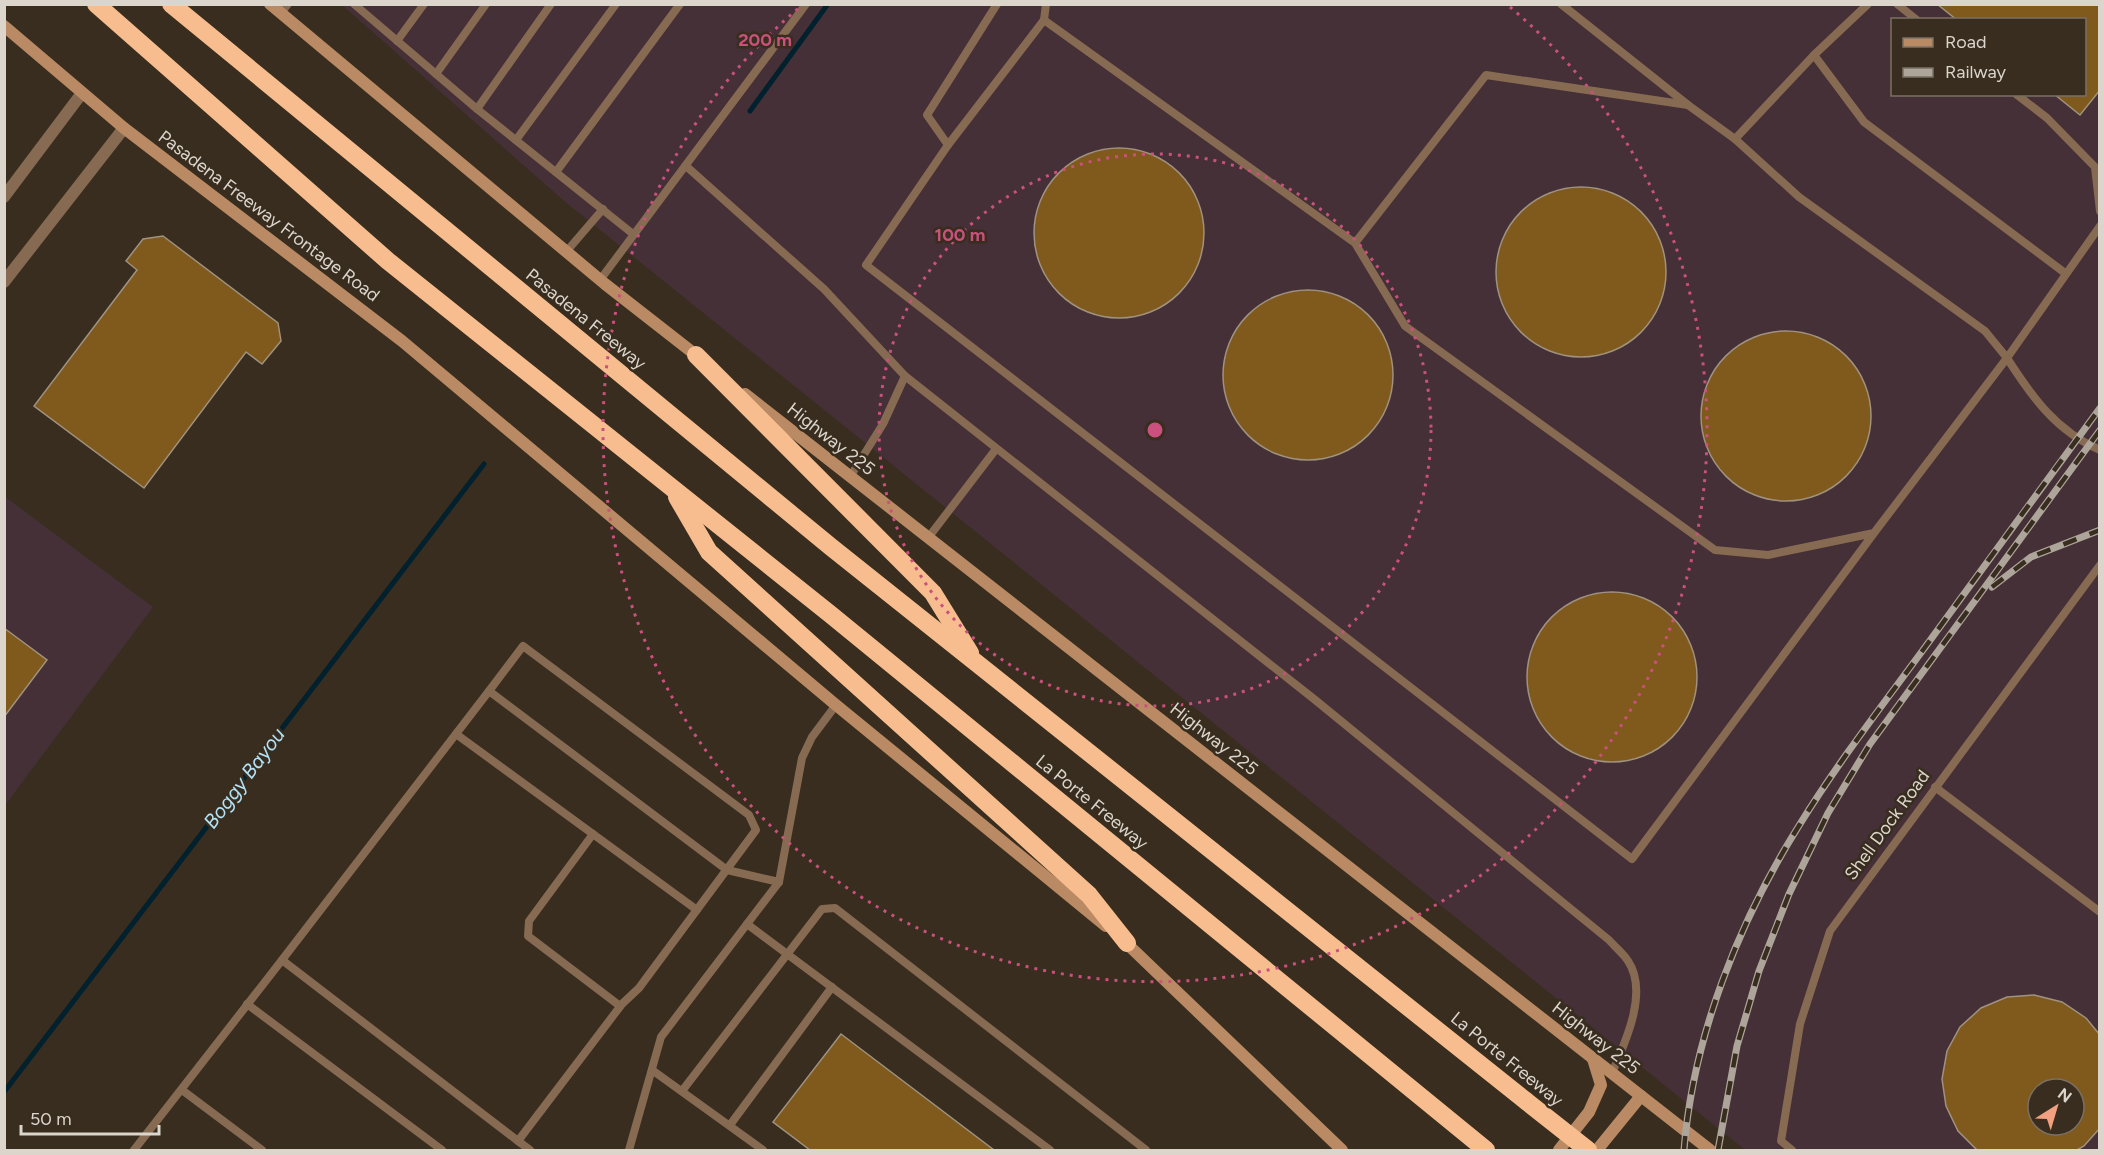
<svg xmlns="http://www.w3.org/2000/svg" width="2104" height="1155" viewBox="0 0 2104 1155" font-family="Figtree,sans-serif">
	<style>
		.industrial { fill: #443036; fill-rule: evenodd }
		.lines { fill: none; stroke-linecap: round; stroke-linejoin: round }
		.stream { stroke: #00212d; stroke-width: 5 }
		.building { fill: #80591c; stroke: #9f9280; stroke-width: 1.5; fill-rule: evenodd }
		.lane { stroke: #876a52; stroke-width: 8 }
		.street { stroke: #876a52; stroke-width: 12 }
		.secondary { stroke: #b98a64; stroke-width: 12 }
		.highway { stroke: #f7bd8f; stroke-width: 18 }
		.rail-casing { stroke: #ada59a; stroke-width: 7 }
		.rail { stroke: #382d1e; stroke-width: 4.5; stroke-dasharray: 14; stroke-linecap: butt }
		.highway-bridge { stroke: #f7bd8f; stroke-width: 18 }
		.ring { fill: none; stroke: #ca517d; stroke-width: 3; stroke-dasharray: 3 6 }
		.labels { text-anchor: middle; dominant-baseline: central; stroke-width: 5; stroke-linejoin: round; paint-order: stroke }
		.street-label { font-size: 18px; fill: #dcd5cc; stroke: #382d1e }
		.water-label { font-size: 20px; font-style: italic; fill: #b3e3f8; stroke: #382d1e }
		.centre { fill: #ca517d; stroke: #382d1e; stroke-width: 3 }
		.ring-label { font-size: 18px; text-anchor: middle; font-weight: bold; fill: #ca517d; stroke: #382d1e; stroke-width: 5; stroke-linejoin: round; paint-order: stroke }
	</style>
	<rect width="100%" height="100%" fill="#382d1e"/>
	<g class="industrial">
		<path d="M 342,5 L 2099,5 L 2099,1150 L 1745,1150 L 564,201 ZM 1892,20 L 2084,20 L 2084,94 L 1892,94 ZM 2038,1089 L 2074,1089 L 2074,1125 L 2038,1125 Z"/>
		<polygon points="4,496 153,607 6,804 4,803"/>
	</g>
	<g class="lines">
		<g class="stream">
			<polyline points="750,111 828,4"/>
			<polyline points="4,1092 484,464"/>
		</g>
	</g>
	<g class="building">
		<polygon points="1937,4 2100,4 2100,90 2080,115 2054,94 2085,94 2085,20 1957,20"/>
		<circle cx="1119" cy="233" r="85"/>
		<circle cx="1581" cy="272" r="85"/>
		<polygon points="163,236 278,323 281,341 262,364 246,352 144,488 34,406 137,270 126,261 143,239"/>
		<circle cx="1308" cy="375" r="85"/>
		<circle cx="1786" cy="416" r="85"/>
		<circle cx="1612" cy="677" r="85"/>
		<polygon points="4,628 47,660 4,717"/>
		<path d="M 2034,995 L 2062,1002 L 2086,1018 L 2100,1035 L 2100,1128 L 2084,1146 L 2077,1150 L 1977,1150 L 1958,1131 L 1946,1106 L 1942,1079 L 1947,1051 L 1960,1027 L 1981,1008 L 2007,997 ZM 2038,1089 L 2074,1089 L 2074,1125 L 2038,1125 Z"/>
		<polygon points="841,1034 994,1150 810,1150 773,1122"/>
	</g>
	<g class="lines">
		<g class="lane">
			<polyline points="354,4 477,109 633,234"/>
			<polyline points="1561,4 1688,105"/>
			<polyline points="1897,4 1917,20"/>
			<polyline points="280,14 288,4"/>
			<polyline points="1044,20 1046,4"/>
			<polyline points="397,41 424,4"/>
			<polyline points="1814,55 1864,122 2065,273"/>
			<polyline points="436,74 486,4"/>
			<polyline points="2016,94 2047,118 2095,167 2100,211"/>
			<polyline points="477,109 551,4"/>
			<polyline points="1735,139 1814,55 1868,4"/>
			<polyline points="516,140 616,4"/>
			<polyline points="948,145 927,115 997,4"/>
			<polyline points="686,166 824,289 905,376 883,424 850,477"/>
			<polyline points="556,172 680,4"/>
			<path d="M 2100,226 L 2007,358 C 2032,397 2056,431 2100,450"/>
			<polyline points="1355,243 1486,75 1688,105 1735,139 1799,197 1985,331 2007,358 1874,533 1768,555 1715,550 1405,326 1355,243 1044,20 948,145 866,265 1632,859 1874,533"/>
			<polyline points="566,252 603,209"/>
			<polyline points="600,280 806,4"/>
			<path d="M 905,376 L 1314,699 L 1609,940 C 1615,947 1623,953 1628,961 C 1649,992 1625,1043 1612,1073"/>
			<polyline points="928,538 996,449"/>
			<polyline points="489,691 282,960 518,1141"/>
			<polyline points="456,734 697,910"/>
			<polyline points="1935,787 2100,912"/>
			<polyline points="593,834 529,921 528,936 620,1006"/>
			<polyline points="747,924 1050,1150"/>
			<polyline points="247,1004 442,1150"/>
			<polyline points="652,1070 763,1150"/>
			<polyline points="182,1090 262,1150"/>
			<polyline points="682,1091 822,909 835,908 1146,1150"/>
			<polyline points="730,1125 832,987"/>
			<polyline points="134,1150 282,960"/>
			<polyline points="530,1150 518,1141 622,1004 639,988 756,830 749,815 523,646 489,691 727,870 779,882"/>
			<polyline points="629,1150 661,1037 779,882 802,758 812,737 836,705"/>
			<polyline points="1792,1150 1781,1141 1800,1024 1830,931 2100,565"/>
		</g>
		<g class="street">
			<polyline points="4,197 82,93"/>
			<polyline points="4,282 124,128"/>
		</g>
		<g class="secondary">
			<polyline points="270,4 605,284 701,359"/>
			<polyline points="4,26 124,128 402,341 836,705 1106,926"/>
			<polyline points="745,394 1710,1150"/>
			<polyline points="1122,939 1342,1150"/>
			<polyline points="1559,1150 1589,1112 1601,1085 1593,1059"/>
			<polyline points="1597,1150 1641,1096"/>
		</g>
		<g class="highway">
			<polyline points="96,4 388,261 830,614 1486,1150"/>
			<polyline points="171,4 831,547 1526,1101"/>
			<polyline points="696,355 933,593 970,653"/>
			<polyline points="677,497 709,552 1089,895 1127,943"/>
		</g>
		<defs>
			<g id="rail">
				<polyline points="1992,587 2031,557 2100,530"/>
				<path d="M 1684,1150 C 1693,1036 1739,921 1800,824 C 1837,764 1881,707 1923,650 C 1982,569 2041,488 2100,408"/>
				<polyline points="1718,1150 1737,1046 1759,971 1789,894 1828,813 1870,744 2100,430"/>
			</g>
		</defs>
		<use href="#rail" class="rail-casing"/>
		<use href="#rail" class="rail"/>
		<polyline class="highway-bridge" points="1526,1101 1588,1150"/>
	</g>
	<g class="ring">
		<circle cx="1155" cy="430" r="276"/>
		<path d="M1510 7A552 552 0 1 1 800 7"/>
	</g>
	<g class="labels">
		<g class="street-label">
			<text transform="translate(269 216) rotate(37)">Pasadena Freeway Frontage Road</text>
			<text transform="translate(586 319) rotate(39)">Pasadena Freeway</text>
			<text transform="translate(831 439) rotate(38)">Highway 225</text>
			<text transform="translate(1214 739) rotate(38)">Highway 225</text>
			<text transform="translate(1092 802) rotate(39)">La Porte Freeway</text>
			<text transform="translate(1887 825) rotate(-54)">Shell Dock Road</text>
			<text transform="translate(1596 1038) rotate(38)">Highway 225</text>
			<text transform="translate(1507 1059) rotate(39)">La Porte Freeway</text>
		</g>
		<g class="water-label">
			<text transform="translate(244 778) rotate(-53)">Boggy Bayou</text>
		</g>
	</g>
	<circle cx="1155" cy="430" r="9" class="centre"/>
	<g class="ring-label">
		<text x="765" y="46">200 m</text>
		<text x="960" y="241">100 m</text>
	</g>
	<rect width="2104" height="1155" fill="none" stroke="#dcd5cc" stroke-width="12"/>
	<rect x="1891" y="18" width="195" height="78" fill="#382d1e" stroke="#7a7064" stroke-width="1.5"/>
	<rect x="1903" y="38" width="30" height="9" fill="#b98a64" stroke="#7a7064" stroke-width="1.5"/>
	<text x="1945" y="48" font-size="18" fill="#dcd5cc">Road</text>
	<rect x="1903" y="68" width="30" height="9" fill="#ada59a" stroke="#7a7064" stroke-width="1.5"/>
	<text x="1945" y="78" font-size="18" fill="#dcd5cc">Railway</text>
	<g transform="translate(2056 1107) rotate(37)"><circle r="28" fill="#382d1e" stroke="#7a7064" stroke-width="1.5"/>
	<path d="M0-4.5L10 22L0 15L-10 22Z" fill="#f2a07f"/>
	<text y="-9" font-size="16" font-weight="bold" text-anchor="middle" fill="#dcd5cc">N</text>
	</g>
	<path d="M21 1125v9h138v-9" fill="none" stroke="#dcd5cc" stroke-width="3"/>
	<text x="30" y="1125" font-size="18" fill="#dcd5cc" stroke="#382d1e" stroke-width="4.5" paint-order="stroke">50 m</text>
</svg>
